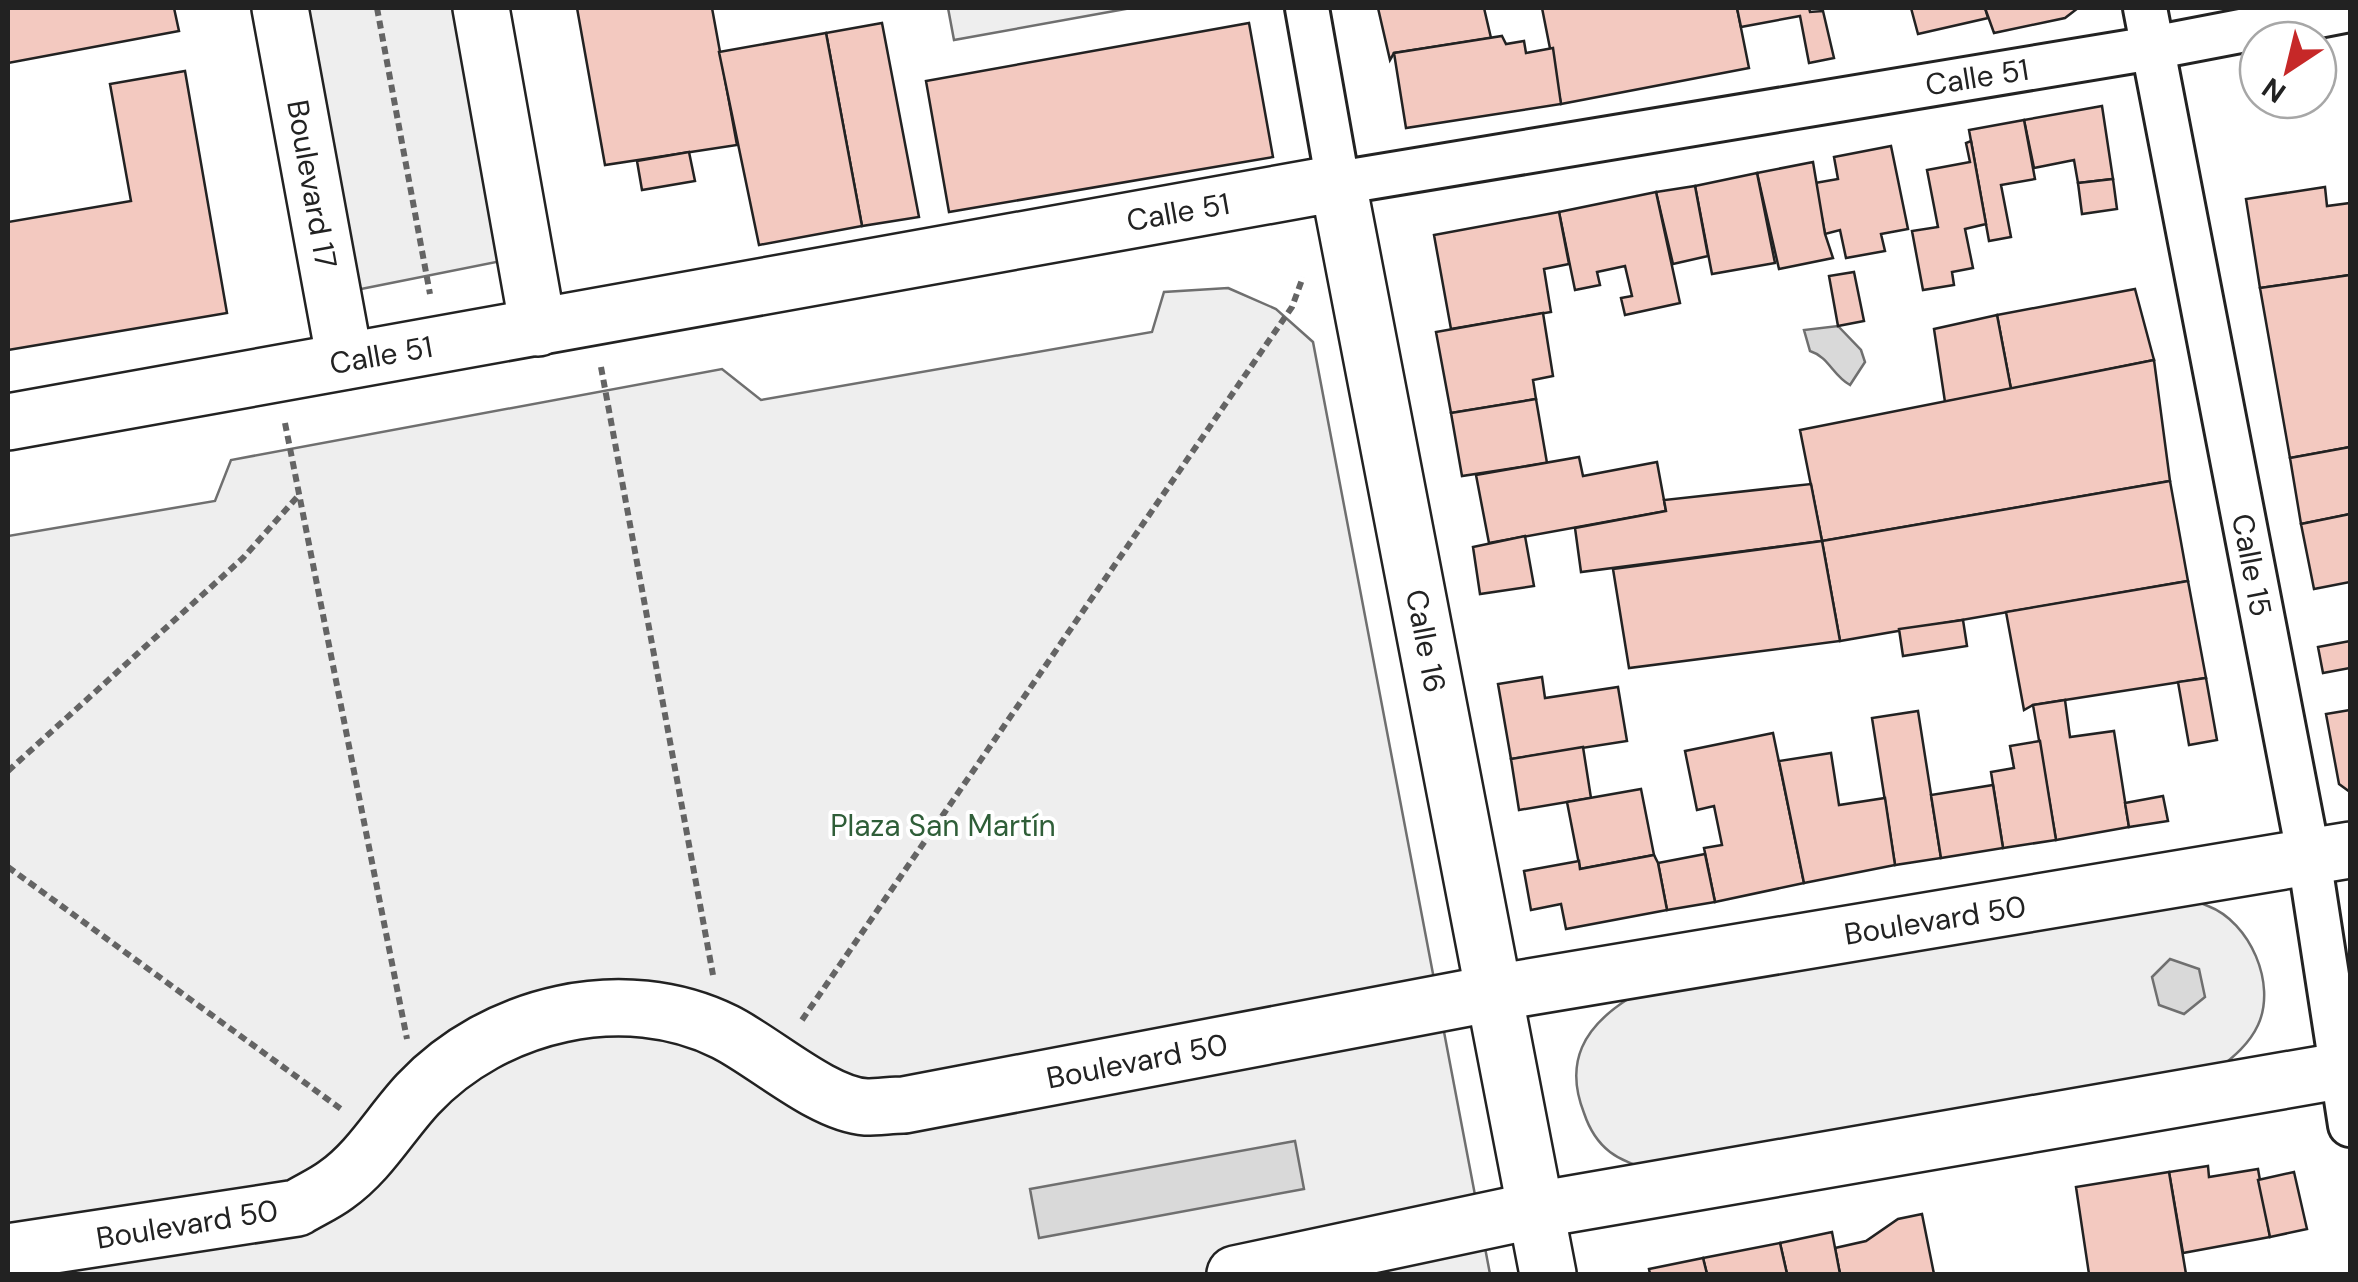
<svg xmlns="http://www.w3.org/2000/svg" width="2358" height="1282" viewBox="0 0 2358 1282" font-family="'DM Sans',sans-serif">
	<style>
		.green { fill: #eee; stroke: #6f6f6f; stroke-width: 2.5 }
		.water { fill: #d9d9d9; stroke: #6f6f6f; stroke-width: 2.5 }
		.building { fill: #f3c9c0; stroke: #222; stroke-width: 2.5 }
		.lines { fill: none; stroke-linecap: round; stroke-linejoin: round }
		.minor-casing { stroke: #222; stroke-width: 48 }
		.secondary-casing { stroke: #222; stroke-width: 60 }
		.path { stroke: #646464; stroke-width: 6; stroke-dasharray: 8 5; stroke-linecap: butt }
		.minor { stroke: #fff; stroke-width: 42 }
		.secondary { stroke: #fff; stroke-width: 55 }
		.labels { text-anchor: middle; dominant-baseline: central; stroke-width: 8; stroke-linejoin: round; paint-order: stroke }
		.street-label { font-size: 30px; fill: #222; stroke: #fff }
		.park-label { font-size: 30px; fill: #2f5e38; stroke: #fff }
	</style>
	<rect width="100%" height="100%" fill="#fff"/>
	<g class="green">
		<polygon points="296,8 474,8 521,257 346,292"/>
		<polygon points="948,8 1131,8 954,40"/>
		<polygon points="1228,288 1276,309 1313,342 1490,1274 8,1274 8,536 215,501 231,460 722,369 761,400 1152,332 1164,292"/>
		<path d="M 2146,900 C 2166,900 2189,898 2208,906 C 2250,922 2277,984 2258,1025 C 2248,1047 2228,1061 2210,1076 L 1654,1171 C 1639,1166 1623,1162 1610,1152 C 1597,1142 1589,1128 1584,1113 C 1564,1062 1584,1027 1628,999 Z"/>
	</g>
	<g class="water">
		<path d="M 1838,326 L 1861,350 L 1865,362 L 1850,385 C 1833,376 1829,357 1810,351 L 1804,330 Z"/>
		<polygon points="2170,959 2199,969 2205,997 2184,1014 2159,1005 2152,977"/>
		<polygon points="1295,1141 1304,1189 1039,1238 1030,1189"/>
	</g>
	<g class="building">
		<polygon points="8,8 174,8 179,31 8,63"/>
		<polygon points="577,8 712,8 737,145 605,165"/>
		<polygon points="1378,8 1484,8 1491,38 1394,53 1390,60"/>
		<polygon points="1542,8 1737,8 1749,68 1561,104"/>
		<polygon points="1737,8 1809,8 1810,12 1823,11 1834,58 1809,63 1800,16 1741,27"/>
		<polygon points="1911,8 1985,8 1988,18 1918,34"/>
		<polygon points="1985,8 2078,8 2065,18 1994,33"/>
		<polygon points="882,23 919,217 862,226 826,33"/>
		<polygon points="1249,23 1273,157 949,212 926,81"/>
		<polygon points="826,33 862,226 759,245 719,52"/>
		<polygon points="1502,36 1506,44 1524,41 1526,53 1553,48 1561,104 1406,128 1394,53"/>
		<polygon points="185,71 227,313 8,350 8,222 131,201 110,84"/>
		<polygon points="2102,106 2113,179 2078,183 2074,160 2034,168 2024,120"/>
		<polygon points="2024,120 2035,179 2001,185 2011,237 1989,241 1969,130"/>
		<polygon points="1971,141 1986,224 1965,229 1973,268 1952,272 1954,285 1923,290 1912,231 1938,227 1927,170 1970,162 1966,143"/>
		<polygon points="1891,146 1908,229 1881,234 1885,251 1846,258 1840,230 1825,234 1815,183 1838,179 1834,157"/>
		<polygon points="689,152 695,181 642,190 637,161"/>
		<polygon points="1813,162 1825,234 1833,258 1779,269 1757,173"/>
		<polygon points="1757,173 1775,263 1712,274 1695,186"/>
		<polygon points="2113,179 2117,209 2082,214 2078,183"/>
		<polygon points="1695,186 1708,256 1673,264 1656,192"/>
		<polygon points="2325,187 2327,206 2350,203 2350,275 2260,288 2246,199"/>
		<polygon points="1656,192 1680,303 1625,315 1621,298 1632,296 1625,266 1597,272 1600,285 1575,290 1559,212"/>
		<polygon points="1559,212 1569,264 1544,269 1551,312 1451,329 1434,235"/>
		<polygon points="1854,272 1864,321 1838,326 1829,276"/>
		<polygon points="2350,275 2350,447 2290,458 2260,288"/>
		<polygon points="2135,289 2154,360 2011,389 1997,315"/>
		<polygon points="1543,313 1553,376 1533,380 1536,399 1451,413 1436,332"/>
		<polygon points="1997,315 2011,389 1945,402 1934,329"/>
		<polygon points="2154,360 2170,481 1822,541 1800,430"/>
		<polygon points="1536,399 1547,463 1462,476 1451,413"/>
		<polygon points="2350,447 2350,514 2301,524 2290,458"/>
		<polygon points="1579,457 1583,476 1657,462 1666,511 1489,543 1476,475"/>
		<polygon points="2170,481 2188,581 1840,641 1822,541"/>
		<polygon points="1811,484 1822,541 1581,572 1575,528 1666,511 1664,500"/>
		<polygon points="2350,514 2350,582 2314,589 2301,524"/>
		<polygon points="1525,536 1534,586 1480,594 1473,547"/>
		<polygon points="1822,541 1840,641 1629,668 1613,569"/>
		<polygon points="2188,581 2206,678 2033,705 2024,710 2006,612"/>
		<polygon points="1963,620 1967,646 1903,656 1899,629"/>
		<polygon points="2350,641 2350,668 2323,673 2318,647"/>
		<polygon points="1542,677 1545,698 1618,687 1627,741 1511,759 1498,684"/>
		<polygon points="2206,678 2217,740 2189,745 2178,682"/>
		<polygon points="2065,700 2070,737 2114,731 2129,827 2056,840 2033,705"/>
		<polygon points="2350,710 2350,792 2339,784 2326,714"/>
		<polygon points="1918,711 1941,858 1895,865 1872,718"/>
		<polygon points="1773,733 1804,883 1715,902 1704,848 1722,845 1714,806 1697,810 1685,751"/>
		<polygon points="2040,741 2056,840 2003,848 1991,772 2014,768 2010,746"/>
		<polygon points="1583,747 1591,798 1519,810 1511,759"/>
		<polygon points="1831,753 1839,805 1885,798 1895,865 1804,883 1779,761"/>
		<polygon points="1993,785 2003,848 1941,858 1931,795"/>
		<polygon points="1641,789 1654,855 1580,869 1567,802"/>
		<polygon points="2163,796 2168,821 2129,827 2125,803"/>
		<polygon points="1705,854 1715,902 1667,910 1658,863"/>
		<polygon points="1654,855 1658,863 1667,910 1566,929 1561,904 1531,910 1524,871 1579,861 1580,869"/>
		<polygon points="2208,1166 2209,1177 2258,1169 2270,1237 2183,1253 2169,1172"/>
		<polygon points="2169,1172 2186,1274 2089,1274 2076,1187"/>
		<polygon points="2294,1172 2307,1229 2270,1237 2258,1180"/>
		<polygon points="1922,1214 1934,1274 1840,1274 1835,1248 1866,1241 1898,1219"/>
		<polygon points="1832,1232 1840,1274 1787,1274 1780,1243"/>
		<polygon points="1780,1243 1787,1274 1707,1274 1703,1258"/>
		<polygon points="1703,1258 1707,1274 1650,1274 1649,1269"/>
	</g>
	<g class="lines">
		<defs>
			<g id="minor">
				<polyline points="1307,8 1338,183 2152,48 2350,10"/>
				<polyline points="2145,8 2309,858 2350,1125"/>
			</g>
			<g id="secondary">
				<polyline points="280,8 345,361"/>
				<polyline points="481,8 538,328"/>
				<polyline points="8,422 1338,183 1548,1274"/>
				<path d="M 8,1252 L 297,1208 C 310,1200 324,1194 336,1185 C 370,1161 390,1124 418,1094 C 494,1013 624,982 725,1032 C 765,1052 822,1104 866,1107 C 879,1107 892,1105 904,1105 L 1494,993 L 2350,850"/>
				<polyline points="1235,1274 1536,1210 2350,1069"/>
			</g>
		</defs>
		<use href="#minor" class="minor-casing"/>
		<use href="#secondary" class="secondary-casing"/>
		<g class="path">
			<polyline points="377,8 430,294"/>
			<polyline points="601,367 713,975"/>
			<polyline points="285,423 407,1039"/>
			<polyline points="8,771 243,558 299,495"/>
			<polyline points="8,867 341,1109"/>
			<polyline points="802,1020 1292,307 1303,277"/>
		</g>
		<use href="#minor" class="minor"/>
		<use href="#secondary" class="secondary"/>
	</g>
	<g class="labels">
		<g class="street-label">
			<text transform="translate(1977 77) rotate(-9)">Calle 51</text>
			<text transform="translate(312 184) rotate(80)">Boulevard 17</text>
			<text transform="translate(1178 212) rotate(-10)">Calle 51</text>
			<text transform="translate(381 355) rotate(-10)">Calle 51</text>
			<text transform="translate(2252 565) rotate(79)">Calle 15</text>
			<text transform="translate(1426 641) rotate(79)">Calle 16</text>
			<text transform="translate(1935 920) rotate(-9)">Boulevard 50</text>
			<text transform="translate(1137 1061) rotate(-11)">Boulevard 50</text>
			<text transform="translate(187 1224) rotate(-9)">Boulevard 50</text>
		</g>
		<g class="park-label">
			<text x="943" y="825">Plaza San Martín</text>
		</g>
	</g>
	<rect width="2358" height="1282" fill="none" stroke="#222222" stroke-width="20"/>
	<g transform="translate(2288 70) rotate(215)"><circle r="48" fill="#ffffff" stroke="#a7a7a7" stroke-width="2.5"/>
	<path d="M0-8L18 38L0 25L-18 38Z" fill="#c62828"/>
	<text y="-15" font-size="28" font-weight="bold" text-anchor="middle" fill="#222222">N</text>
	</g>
</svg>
